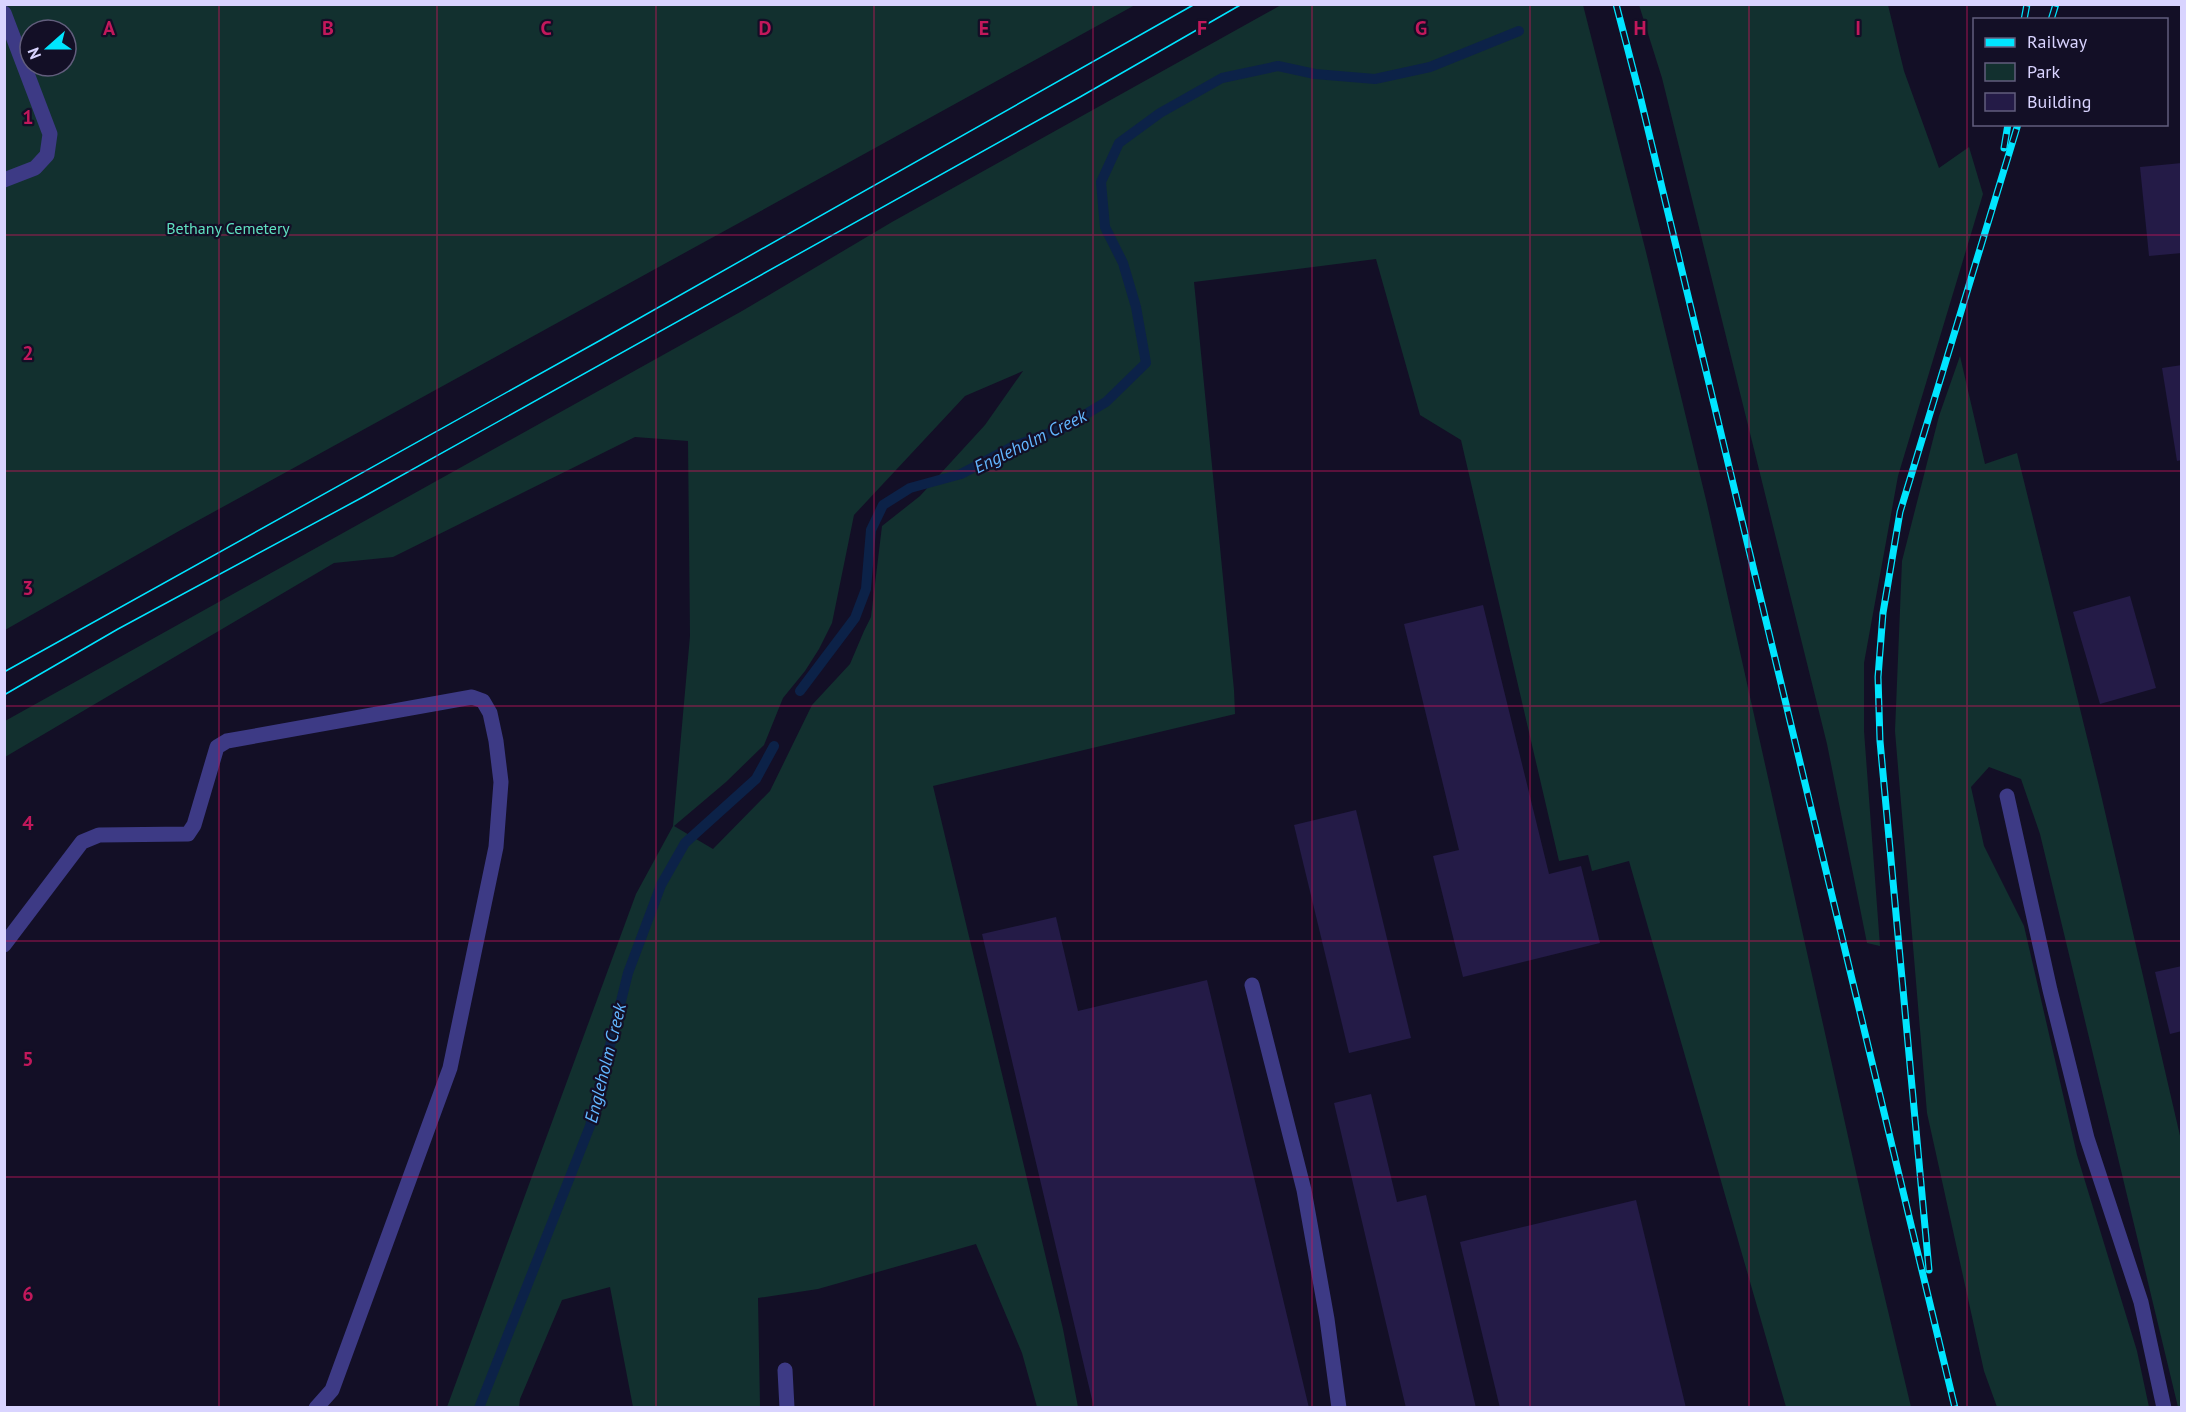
<svg xmlns="http://www.w3.org/2000/svg" width="2186" height="1412" viewBox="0 0 2186 1412" font-family="'PT Sans',sans-serif">
	<style>
		.green { fill: #12302f; fill-rule: evenodd }
		.lines { fill: none; stroke-linecap: round; stroke-linejoin: round }
		.stream { stroke: #0c2248; stroke-width: 10 }
		.building { fill: #241b47 }
		.lane { stroke: #3d3a85; stroke-width: 15 }
		.tram { stroke: #00e5ff; stroke-width: 1.5 }
		.rail-casing { stroke: #00e5ff; stroke-width: 7 }
		.rail { stroke: #130f26; stroke-width: 4.5; stroke-dasharray: 14; stroke-linecap: butt }
		.grid { fill: none; stroke: #c2185b; stroke-width: 1.5; stroke-opacity: 0.55 }
		.labels { text-anchor: middle; dominant-baseline: central; stroke-width: 4.5; stroke-linejoin: round; paint-order: stroke }
		.park-label { font-size: 16px; fill: #5fe0c0; stroke: #130f26 }
		.water-label { font-size: 18px; font-style: italic; fill: #62b6ff; stroke: #130f26 }
		.grid-label { font-size: 20px; text-anchor: middle; font-weight: bold; fill: #c2185b; stroke: #130f26; stroke-width: 4.5; stroke-linejoin: round; paint-order: stroke }
	</style>
	<rect width="100%" height="100%" fill="#130f26"/>
	<g class="green">
		<path d="M 5,5 L 1135,5 L 179,531 L 5,630 ZM 30,30 L 66,30 L 66,66 L 30,66 Z"/>
		<path d="M 1281,5 L 1583,5 L 1646,252 L 1707,504 L 1872,1244 L 1911,1407 L 1786,1407 L 1629,861 L 1592,871 L 1588,855 L 1559,861 L 1461,440 L 1420,415 L 1376,259 L 1194,282 L 1234,690 L 1235,714 L 933,786 L 1063,1329 L 1078,1407 L 1037,1407 L 1022,1353 L 976,1244 L 818,1289 L 758,1298 L 760,1407 L 633,1407 L 610,1287 L 562,1300 L 520,1399 L 519,1407 L 447,1407 L 636,894 L 673,826 L 690,636 L 688,441 L 635,437 L 393,557 L 334,563 L 5,757 L 5,721 L 742,311 L 892,222 ZM 1023,371 L 985,425 L 920,496 L 882,526 L 871,617 L 864,631 L 850,664 L 812,705 L 770,791 L 713,849 L 674,826 L 726,782 L 764,745 L 783,698 L 805,671 L 819,649 L 832,623 L 854,515 L 965,396 Z"/>
		<polygon points="1639,5 1888,5 1904,71 1939,168 1969,147 1983,194 1898,476 1864,663 1864,731 1880,946 1867,943 1827,744 1662,78"/>
		<polygon points="1960,356 1985,464 2017,453 2099,786 2181,1140 2181,1407 2178,1407 2040,834 2021,779 1989,767 1971,787 1984,846 2024,926 2077,1155 2137,1351 2149,1407 1997,1407 1984,1371 1927,1113 1895,731 1902,561 1939,416"/>
	</g>
	<g class="lines">
		<g class="stream">
			<polyline points="800,691 855,618 866,589 871,530 883,505 910,488 961,474 1014,446 1061,429 1106,402 1146,363 1136,307 1123,263 1105,227 1101,182 1119,143 1160,113 1222,78 1278,66 1315,74 1375,79 1430,67 1519,31"/>
			<polyline points="479,1408 590,1126 628,973 661,885 685,843 756,779 774,746"/>
		</g>
	</g>
	<g class="building">
		<polygon points="2182,163 2182,253 2149,256 2140,167"/>
		<polygon points="2182,365 2182,460 2177,461 2162,368"/>
		<polygon points="2130,596 2156,688 2100,704 2073,612"/>
		<polygon points="1483,605 1549,874 1581,866 1600,943 1463,977 1433,856 1459,850 1404,624"/>
		<polygon points="1356,810 1411,1038 1349,1053 1294,825"/>
		<polygon points="1056,917 1078,1011 1207,980 1309,1408 1094,1408 982,934"/>
		<polygon points="2182,966 2182,1031 2170,1034 2155,972"/>
		<polygon points="1371,1094 1397,1202 1426,1195 1476,1408 1406,1408 1334,1103"/>
		<polygon points="1636,1200 1686,1408 1500,1408 1460,1242"/>
	</g>
	<g class="lines">
		<g class="lane">
			<polyline points="4,13 50,134 47,155 35,168 4,180"/>
			<polyline points="2007,796 2050,990 2087,1138 2141,1302 2164,1408"/>
			<polyline points="4,945 82,842 99,835 188,834 194,825 217,747 227,741 472,697 483,701 490,713 496,741 501,782 496,847 450,1068 332,1390 316,1408"/>
			<polyline points="1252,985 1304,1190 1327,1319 1339,1408"/>
			<polyline points="785,1370 787,1408"/>
		</g>
		<g class="tram">
			<polyline points="4,672 599,341 1195,4"/>
			<polyline points="4,695 118,629 363,497 1080,97 1242,4"/>
		</g>
		<defs>
			<g id="rail">
				<polyline points="1616,4 1640,96 1955,1408"/>
				<polyline points="2024,20 2027,4"/>
				<polyline points="2051,20 2056,4"/>
				<polyline points="2004,148 2008,124"/>
				<polyline points="1929,1270 1880,741 1878,677 1883,613 1900,512 2018,124"/>
			</g>
		</defs>
		<use href="#rail" class="rail-casing"/>
		<use href="#rail" class="rail"/>
	</g>
	<path class="grid" d="M 219,4 L 219,1408M 437,4 L 437,1408M 656,4 L 656,1408M 874,4 L 874,1408M 1093,4 L 1093,1408M 1312,4 L 1312,1408M 1530,4 L 1530,1408M 1749,4 L 1749,1408M 1967,4 L 1967,1408M 4,235 L 2182,235M 4,471 L 2182,471M 4,706 L 2182,706M 4,941 L 2182,941M 4,1177 L 2182,1177"/>
	<g class="labels">
		<g class="park-label">
			<text x="228" y="228">Bethany Cemetery</text>
		</g>
		<g class="water-label">
			<text transform="translate(1030 441) rotate(-26)">Engleholm Creek</text>
			<text transform="translate(605 1063) rotate(-76)">Engleholm Creek</text>
		</g>
	</g>
	<g class="grid-label">
		<text x="109" y="35">A</text>
		<text x="328" y="35">B</text>
		<text x="546" y="35">C</text>
		<text x="765" y="35">D</text>
		<text x="984" y="35">E</text>
		<text x="1202" y="35">F</text>
		<text x="1421" y="35">G</text>
		<text x="1640" y="35">H</text>
		<text x="1858" y="35">I</text>
		<text x="28" y="124">1</text>
		<text x="28" y="360">2</text>
		<text x="28" y="595">3</text>
		<text x="28" y="830">4</text>
		<text x="28" y="1066">5</text>
		<text x="28" y="1301">6</text>
	</g>
	<rect width="2186" height="1412" fill="none" stroke="#d9d4ff" stroke-width="12"/>
	<rect x="1973" y="18" width="195" height="108" fill="#130f26" stroke="#625e7d" stroke-width="1.5"/>
	<rect x="1985" y="38" width="30" height="9" fill="#00e5ff" stroke="#625e7d" stroke-width="1.5"/>
	<text x="2027" y="48" font-size="18" fill="#d9d4ff">Railway</text>
	<rect x="1985" y="63" width="30" height="18" fill="#12302f" stroke="#625e7d" stroke-width="1.5"/>
	<text x="2027" y="78" font-size="18" fill="#d9d4ff">Park</text>
	<rect x="1985" y="93" width="30" height="18" fill="#241b47" stroke="#625e7d" stroke-width="1.5"/>
	<text x="2027" y="108" font-size="18" fill="#d9d4ff">Building</text>
	<g transform="translate(48 48) rotate(249)"><circle r="28" fill="#130f26" stroke="#625e7d" stroke-width="1.5"/>
	<path d="M0-4.5L10 22L0 15L-10 22Z" fill="#00e5ff"/>
	<text y="-9" font-size="16" font-weight="bold" text-anchor="middle" fill="#d9d4ff">N</text>
	</g>
</svg>
